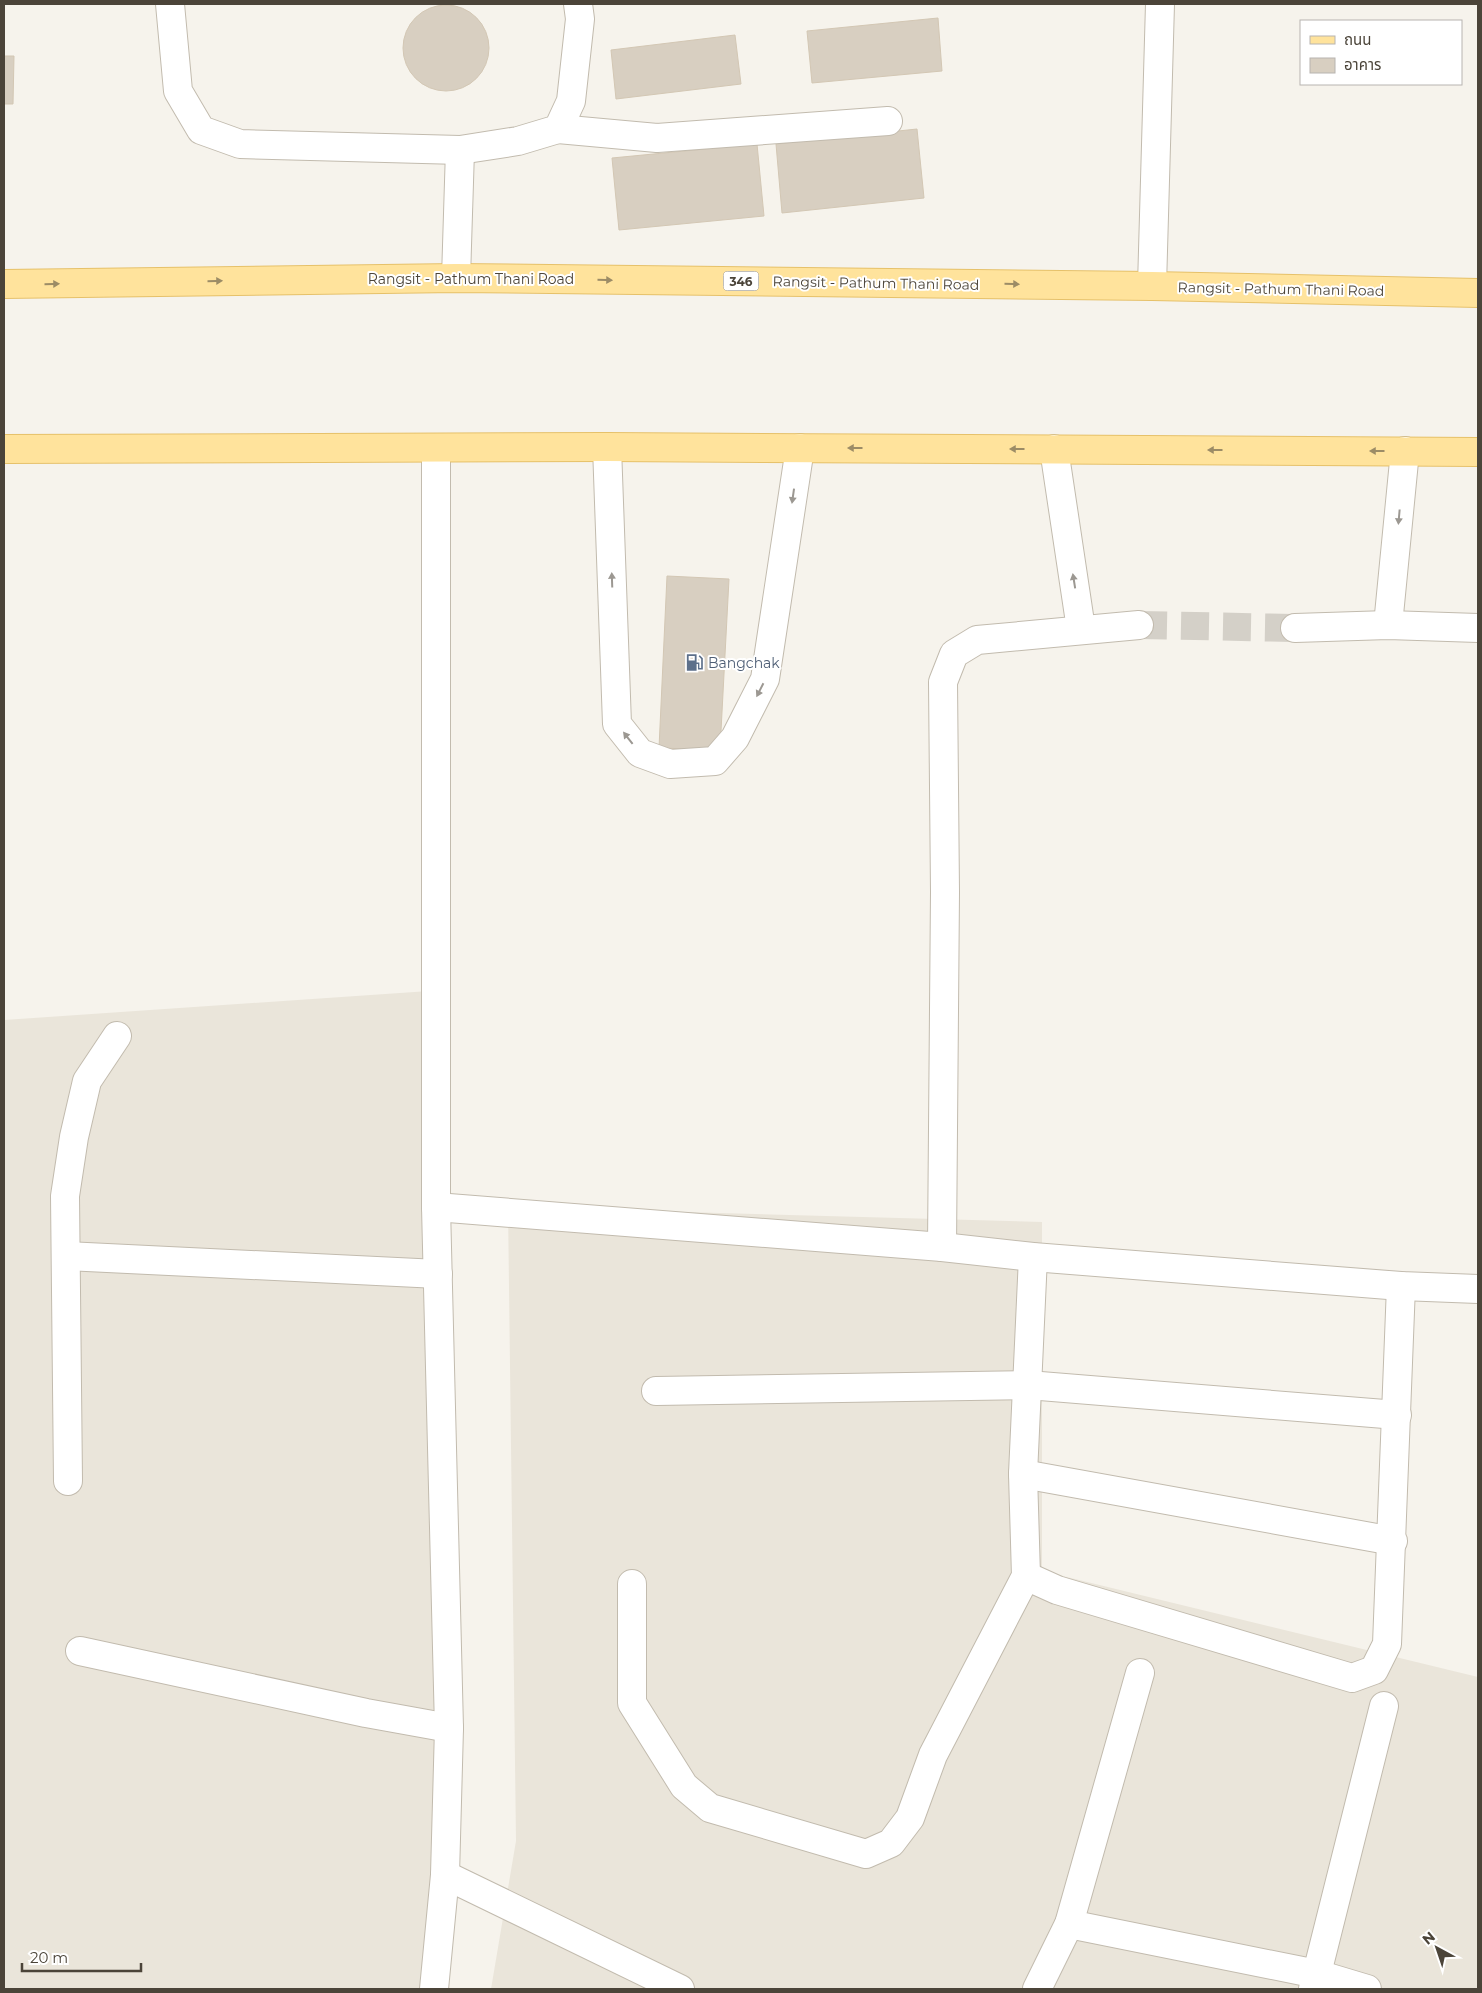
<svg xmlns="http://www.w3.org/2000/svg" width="1482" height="1993" viewBox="0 0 1482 1993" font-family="Montserrat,'Noto Sans Thai',sans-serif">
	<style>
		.residential { fill: #eae5da }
		.building { fill: #d8cfc1; stroke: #d3c7b4 }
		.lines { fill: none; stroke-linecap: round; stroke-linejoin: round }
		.minor-tunnel { stroke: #d4d0c8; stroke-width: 28; stroke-dasharray: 28 14; stroke-linecap: butt }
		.minor-casing { stroke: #c2bbae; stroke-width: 30 }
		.major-casing { stroke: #e6c16a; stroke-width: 30 }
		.minor { stroke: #fff; stroke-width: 28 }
		.major { stroke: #ffe39c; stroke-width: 28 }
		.oneway { fill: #9c8c66 }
		.oneway2 { fill: #9c9892 }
		.labels { text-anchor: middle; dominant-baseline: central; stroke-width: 4; stroke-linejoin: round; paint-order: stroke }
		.shield { fill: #fff; stroke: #817c74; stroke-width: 1 }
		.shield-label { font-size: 12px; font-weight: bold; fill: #4b4439 }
		.street-label { font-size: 14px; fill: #4b4439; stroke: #fff }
		.service-label { font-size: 14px; fill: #4e5e75; stroke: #fff; text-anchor: start }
	</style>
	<rect width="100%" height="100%" fill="#f6f3ec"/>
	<g class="residential">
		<polygon points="429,991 460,1833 431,1989 4,1989 4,1020"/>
		<polygon points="508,1207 1042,1222 1042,1571 1478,1677 1478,1989 491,1989 516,1841"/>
	</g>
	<g class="building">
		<circle cx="446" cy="48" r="43"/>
		<polygon points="938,18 942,71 812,83 807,31"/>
		<polygon points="735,35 741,84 616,99 611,50"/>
		<polygon points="4,56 14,56 13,104 4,104"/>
		<polygon points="917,129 924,198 782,213 776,144"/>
		<polygon points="757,144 764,216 619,230 612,158"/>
		<polygon points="667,576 729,579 720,750 659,748"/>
	</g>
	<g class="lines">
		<polyline class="minor-tunnel" points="1139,625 1295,628"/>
		<defs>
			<g id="minor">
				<polyline points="170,4 178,91 201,130 240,144 460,150 518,141 558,129 571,101 580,19 578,4"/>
				<polyline points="558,129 657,138 888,121"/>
				<polyline points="456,278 460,150"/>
				<polyline points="1152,286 1160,4"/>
				<polyline points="607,447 617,724 640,753 670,764 715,761 735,738 765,679 800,448"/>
				<polyline points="1054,449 1081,629"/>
				<polyline points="1388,625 1405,451"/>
				<polyline points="1295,628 1388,625 1478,628"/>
				<polyline points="436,1207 942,1247 1033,1257 1401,1286 1478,1289"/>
				<polyline points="942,1247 945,892 943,682 954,654 977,640 1139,625"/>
				<polyline points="66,1256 438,1274"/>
				<polyline points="656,1391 1028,1385 1397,1415"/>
				<polyline points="1023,1474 1393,1541"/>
				<polyline points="68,1481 65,1196 74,1137 87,1081 117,1036"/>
				<polyline points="1026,1576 1057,1590 1352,1678 1374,1670 1387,1644 1401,1286"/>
				<polyline points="632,1584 632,1703 684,1786 710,1808 866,1854 891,1843 910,1818 933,1755 1026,1576 1023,1474 1033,1257"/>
				<polyline points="80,1651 366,1713 449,1728"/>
				<polyline points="445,1875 680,1989"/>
				<polyline points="1069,1924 1317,1974 1367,1989"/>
				<polyline points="434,1989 445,1875 449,1728 436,1207 436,448"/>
				<polyline points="1037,1989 1069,1924 1140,1673"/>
				<polyline points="1313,1989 1384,1706"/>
			</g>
			<g id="major">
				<polyline points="4,284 456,278 1152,286 1478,293"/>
				<polyline points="4,449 607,447 1478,452"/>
			</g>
		</defs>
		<use href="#minor" class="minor-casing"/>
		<use href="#major" class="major-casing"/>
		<use href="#minor" class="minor"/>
		<use href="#major" class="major"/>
	</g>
	<defs><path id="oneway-solid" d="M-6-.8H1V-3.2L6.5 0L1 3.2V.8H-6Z" transform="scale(1.25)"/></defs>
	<g class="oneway">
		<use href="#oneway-solid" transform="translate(605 280) rotate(1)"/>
		<use href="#oneway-solid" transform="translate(215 281) rotate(-1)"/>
		<use href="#oneway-solid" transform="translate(52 284) rotate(-1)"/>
		<use href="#oneway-solid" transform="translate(1012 284) rotate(1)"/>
		<use href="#oneway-solid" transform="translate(855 448) rotate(-180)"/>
		<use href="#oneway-solid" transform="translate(1017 449) rotate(-180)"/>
		<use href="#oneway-solid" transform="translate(1215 450) rotate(-180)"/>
		<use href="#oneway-solid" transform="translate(1377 451) rotate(-180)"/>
	</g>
	<g class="oneway2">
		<use href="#oneway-solid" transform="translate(793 496) rotate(98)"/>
		<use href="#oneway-solid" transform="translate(1399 517) rotate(95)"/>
		<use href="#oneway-solid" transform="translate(612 580) rotate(-92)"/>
		<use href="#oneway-solid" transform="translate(1074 581) rotate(-99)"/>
		<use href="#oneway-solid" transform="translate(760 690) rotate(117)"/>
		<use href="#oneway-solid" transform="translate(628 738) rotate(-128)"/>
	</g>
	<defs>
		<symbol id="fuel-bare" viewBox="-9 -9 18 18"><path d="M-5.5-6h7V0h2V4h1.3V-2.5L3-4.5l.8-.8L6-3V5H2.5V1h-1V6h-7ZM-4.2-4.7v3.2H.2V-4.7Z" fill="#5c6f8a" stroke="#fff" stroke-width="2.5" paint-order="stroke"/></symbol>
	</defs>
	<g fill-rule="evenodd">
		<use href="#fuel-bare" x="682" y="650" width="25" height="25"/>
	</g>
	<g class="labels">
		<rect class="shield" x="723.5" y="271.5" width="35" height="19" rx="4"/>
		<g class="shield-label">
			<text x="741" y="281">346</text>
		</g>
		<g class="street-label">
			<text x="471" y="279">Rangsit - Pathum Thani Road</text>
			<text transform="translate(876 283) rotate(1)">Rangsit - Pathum Thani Road</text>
			<text transform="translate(1281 289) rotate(1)">Rangsit - Pathum Thani Road</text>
		</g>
		<g class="service-label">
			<text x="708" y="663">Bangchak</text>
		</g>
	</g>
	<rect width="1482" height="1993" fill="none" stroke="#4b4439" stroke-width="10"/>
	<rect x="1300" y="20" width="162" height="65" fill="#ffffff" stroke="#b7b4b0"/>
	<rect x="1310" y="36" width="25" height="8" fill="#ffe39c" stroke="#b7b4b0"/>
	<text x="1344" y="45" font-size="15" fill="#4b4439">ถนน</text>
	<rect x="1310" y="58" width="25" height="15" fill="#d8cfc1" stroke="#b7b4b0"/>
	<text x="1344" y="70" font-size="15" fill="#4b4439">อาคาร</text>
	<g transform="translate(1437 1948) rotate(320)" stroke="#ffffff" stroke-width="4" paint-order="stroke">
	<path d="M0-4L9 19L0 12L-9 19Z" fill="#4b4439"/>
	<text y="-8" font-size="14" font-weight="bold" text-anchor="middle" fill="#4b4439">N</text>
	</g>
	<path d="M22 1963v8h119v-8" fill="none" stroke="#4b4439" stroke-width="2.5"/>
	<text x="30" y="1963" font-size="15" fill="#4b4439" stroke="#ffffff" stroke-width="4" paint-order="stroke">20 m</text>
</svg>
